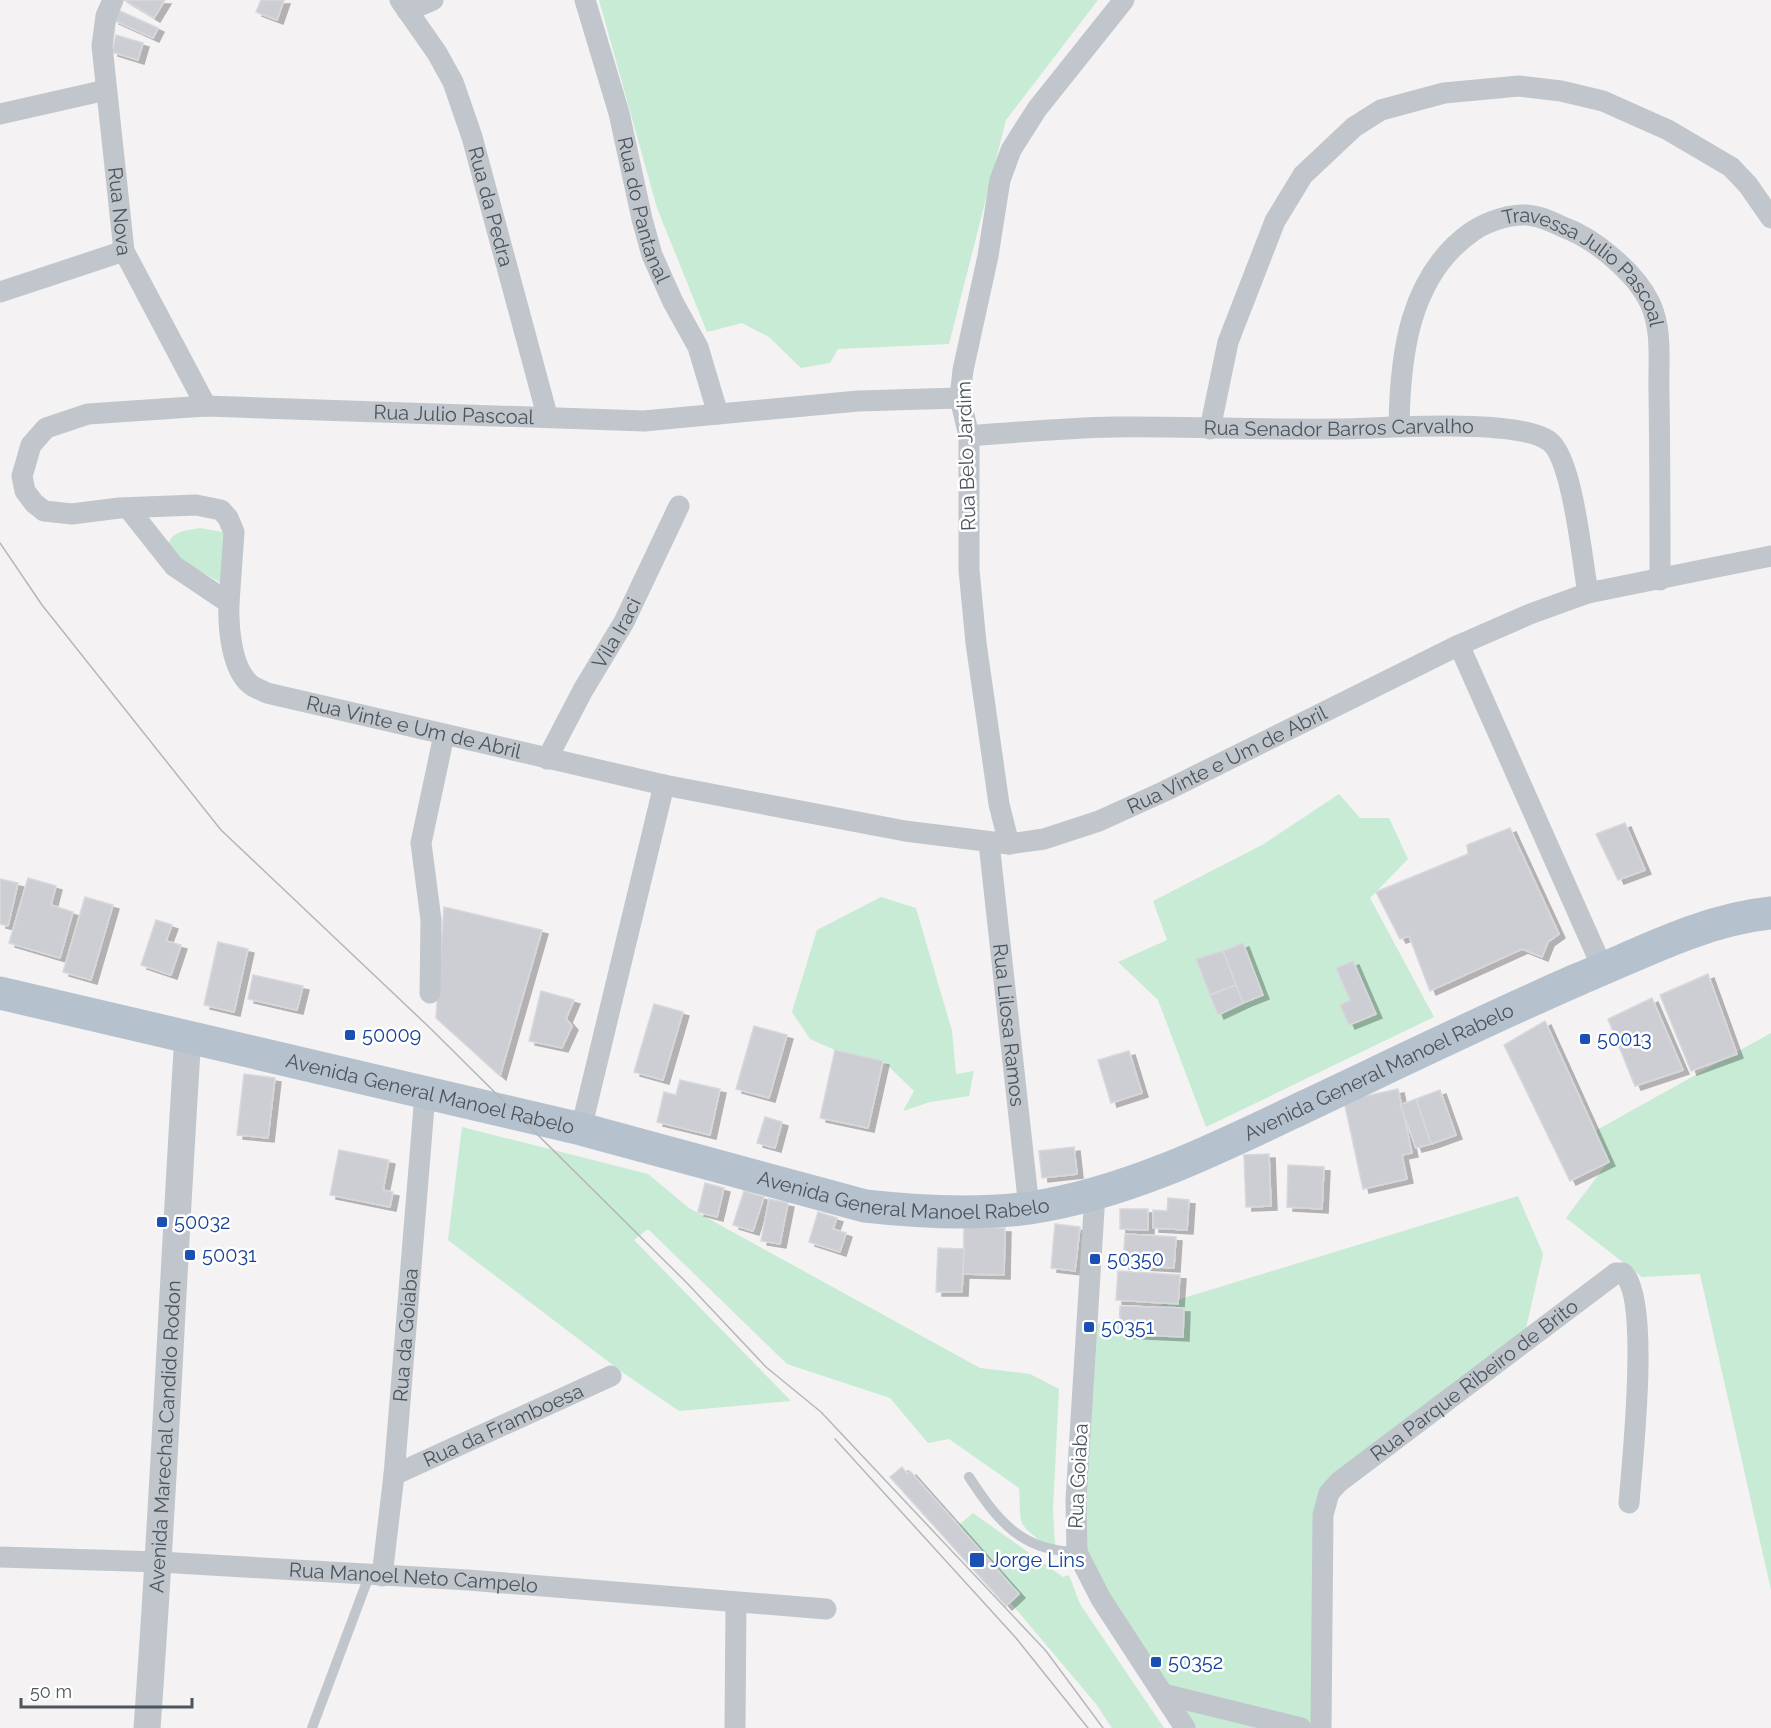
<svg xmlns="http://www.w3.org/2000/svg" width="1771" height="1728" viewBox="0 0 1771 1728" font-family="Raleway,sans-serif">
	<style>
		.green { fill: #c7ebd4 }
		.building { fill: #cdced4; stroke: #d7d8dc; stroke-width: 1.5; filter: url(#shadow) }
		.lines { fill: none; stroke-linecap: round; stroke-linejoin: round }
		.service { stroke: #c0c6cc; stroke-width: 10 }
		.minor { stroke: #c0c6cc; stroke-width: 21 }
		.tertiary { stroke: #c0c6cc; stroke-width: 27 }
		.primary { stroke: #b5c2cd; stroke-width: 33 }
		.tram { stroke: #b5b7bb; stroke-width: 1.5 }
		.transit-dot { fill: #1a4fb4; stroke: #fff; stroke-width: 2 }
		.labels { text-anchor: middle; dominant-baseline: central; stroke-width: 5; stroke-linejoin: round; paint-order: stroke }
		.street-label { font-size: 20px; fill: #4c555d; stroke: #fff }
		.transit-label { font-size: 20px; fill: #164399; stroke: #fff; text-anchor: start }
	</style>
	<defs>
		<filter id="shadow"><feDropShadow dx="6" dy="4" stdDeviation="0" flood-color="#0004"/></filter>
	</defs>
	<rect width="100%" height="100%" fill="#f4f2f2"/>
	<g class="green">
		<polygon points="599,0 1098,0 1006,120 949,344 838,349 830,363 801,368 769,337 742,323 707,332 657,208"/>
		<path d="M 200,528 L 228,533 L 225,585 L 175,557 L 167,546 C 173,530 185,531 200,528 Z"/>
		<polygon points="1339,794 1360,818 1389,818 1408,859 1370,898 1434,1017 1206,1127 1158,1000 1118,962 1167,940 1153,901 1262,845"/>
		<polygon points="881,897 916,908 952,1031 956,1074 974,1071 969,1096 930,1102 903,1111 914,1091 883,1061 835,1050 810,1039 792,1012 817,930"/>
		<polygon points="1771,1033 1771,1590 1700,1274 1642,1277 1566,1218 1608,1162 1595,1131"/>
		<path d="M 462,1127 L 648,1174 L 689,1208 L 980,1368 L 1030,1374 L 1059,1389 L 1053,1510 L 1055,1545 L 1047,1545 C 1014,1523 1022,1524 1019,1488 L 949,1439 L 928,1443 L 890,1398 L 787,1364 L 648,1229 L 634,1240 L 791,1401 L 679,1411 L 622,1372 L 448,1240 Z"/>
		<polygon points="1518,1196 1543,1254 1522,1346 1329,1493 1328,1728 1185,1728 1084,1568 1089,1327"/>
		<polygon points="973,1513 1063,1577 1069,1575 1080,1604 1164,1728 1112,1728 1096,1704 1010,1602 1019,1594 959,1525"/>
	</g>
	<g class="building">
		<polygon points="124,0 165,0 154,18"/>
		<polygon points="261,0 284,0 277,20 256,12"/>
		<polygon points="118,10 158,28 153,38 113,20"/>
		<polygon points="116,35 143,43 138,60 112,52"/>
		<polygon points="1625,823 1645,870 1618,880 1596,834"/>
		<polygon points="1510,828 1559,934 1548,942 1542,957 1522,949 1430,991 1409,936 1400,939 1376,892 1468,854 1467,845"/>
		<polygon points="28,878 56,886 51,905 73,912 60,958 9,943"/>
		<polygon points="0,879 18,883 8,926 0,924"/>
		<polygon points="85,897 113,905 91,980 63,972"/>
		<polygon points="444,907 542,930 500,1076 436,1018"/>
		<polygon points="156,920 172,925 166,941 181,945 171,975 141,965"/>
		<polygon points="218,942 248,949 234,1012 204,1005"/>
		<polygon points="1243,943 1263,995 1243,1003 1223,951"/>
		<polygon points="1223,951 1236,985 1210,995 1196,959"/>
		<polygon points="1353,961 1376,1014 1349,1025 1340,1005 1350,1000 1336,968"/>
		<polygon points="1708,974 1737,1054 1691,1071 1660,995"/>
		<polygon points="253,975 303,986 297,1010 248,999"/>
		<polygon points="1236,985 1243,1003 1218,1015 1210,995"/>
		<polygon points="541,991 574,1000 566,1019 572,1026 562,1048 529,1041"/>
		<polygon points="1652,998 1683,1070 1635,1086 1608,1019"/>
		<polygon points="654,1004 683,1012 663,1080 634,1072"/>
		<polygon points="1545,1021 1609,1162 1570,1181 1504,1045"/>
		<polygon points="754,1026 787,1035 769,1098 736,1089"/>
		<polygon points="835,1050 883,1061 868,1128 820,1118"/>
		<polygon points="1129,1051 1142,1093 1111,1103 1098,1060"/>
		<polygon points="244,1074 275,1078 268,1138 237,1135"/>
		<polygon points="680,1080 720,1089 710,1135 657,1122 664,1092 676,1095"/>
		<polygon points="1398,1089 1412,1153 1402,1155 1407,1179 1363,1189 1344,1101"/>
		<polygon points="1440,1090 1456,1135 1431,1144 1416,1099"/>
		<polygon points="1416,1099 1431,1144 1416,1148 1400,1105"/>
		<polygon points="765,1117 782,1122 775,1148 757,1143"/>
		<polygon points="1074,1147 1077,1174 1042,1178 1039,1151"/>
		<polygon points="339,1150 389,1160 383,1190 393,1192 390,1207 330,1195"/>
		<polygon points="1269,1154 1271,1206 1246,1207 1244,1155"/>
		<polygon points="1288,1165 1324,1167 1322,1209 1287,1207"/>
		<polygon points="705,1183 724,1188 717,1217 698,1212"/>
		<polygon points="744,1191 764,1197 753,1231 733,1225"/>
		<polygon points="1168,1198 1189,1200 1187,1230 1153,1228 1153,1210 1167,1211"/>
		<polygon points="769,1199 788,1203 780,1244 761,1241"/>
		<polygon points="1120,1209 1148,1209 1148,1230 1120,1229"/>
		<polygon points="818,1212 837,1218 833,1229 846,1233 840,1252 809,1242"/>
		<polygon points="1055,1224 1080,1227 1075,1271 1051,1268"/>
		<polygon points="964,1227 1005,1228 1004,1275 963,1274"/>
		<polygon points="1125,1234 1176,1237 1174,1268 1123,1265"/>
		<polygon points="938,1248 964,1249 962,1292 936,1292"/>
		<polygon points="1118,1271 1180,1275 1178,1304 1116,1300"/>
		<polygon points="1120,1306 1184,1308 1183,1337 1119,1334"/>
		<polygon points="902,1467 907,1474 910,1471 1019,1594 1006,1606 890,1477"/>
	</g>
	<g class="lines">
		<g class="service">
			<path d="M 969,1477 C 998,1521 1021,1551 1077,1552"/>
			<polyline points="312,1728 369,1576"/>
		</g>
		<g class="minor">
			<path id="s1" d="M 113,0 L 106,16 L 102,46 L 124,251 L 206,406"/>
			<path id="s2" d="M 400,0 L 437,53 L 453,82 L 472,137 L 547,415"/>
			<path id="s3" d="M 585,0 L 619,113 L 642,219 L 652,255 L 673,302 L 698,347 L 718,414"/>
			<polyline points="407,11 433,0"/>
			<polyline points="0,114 106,90"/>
			<polyline points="0,292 124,251"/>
			<path id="s4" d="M 1399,426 C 1400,355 1409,275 1473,231 C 1488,221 1514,212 1533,216 C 1543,217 1554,223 1563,227 C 1594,238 1636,273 1650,303 C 1663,330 1658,365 1659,393 C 1660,456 1660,518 1660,580"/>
			<polyline points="1210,429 1228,342 1275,221 1303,175 1354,127 1381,110 1444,93 1519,86 1561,91 1603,101 1668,130 1731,167 1748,185 1771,218"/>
			<path id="s5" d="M 969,436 C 1017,432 1066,428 1114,427 C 1187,426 1260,430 1333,429 C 1377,429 1517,417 1549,441 C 1573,458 1582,561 1588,593"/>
			<path id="s6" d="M 128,508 L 174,566 L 229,603 L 234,532 L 228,518 L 221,510 L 196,505 L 119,508 L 72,514 L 44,511 L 34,503 L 25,491 L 22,476 L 31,445 L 46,428 L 88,414 L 206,406 L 644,421 L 858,401 L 960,398"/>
			<path id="s7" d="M 229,603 C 228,626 231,668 250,684 C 254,688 262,690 267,693 L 664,785 L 905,831 L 1009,844 L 1044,839 L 1099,821 L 1165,791 L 1459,645 L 1530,614 L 1588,593 L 1771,556"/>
			<polyline points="1459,645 1603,969"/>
			<path id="s8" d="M 547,759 L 583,690 L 624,622 L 679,506"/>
			<path id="s9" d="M 989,843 L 1029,1208"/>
			<polyline points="1009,844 999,804 976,643 969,570 969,436 960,398 963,370 988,256 1000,180 1011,150 1037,109 1124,0"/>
			<polyline points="430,993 431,920 421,843 444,735"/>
			<polyline points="581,1129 664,785"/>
			<polyline points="1095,1194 1076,1500 1077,1552 1101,1599 1185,1728"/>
			<path id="s10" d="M 394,1475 L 611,1376"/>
			<path id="s11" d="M 0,1557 L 160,1562 L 468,1580 L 826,1609"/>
			<path id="s12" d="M 382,1576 L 394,1475 L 425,1094"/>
			<polyline points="1163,1694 1301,1728"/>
			<polyline points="735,1728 736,1603"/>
			<path id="s13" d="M 1321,1728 L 1323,1515 L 1329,1493 L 1339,1482 L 1616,1273 L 1623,1273 C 1651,1298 1632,1462 1629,1503"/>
		</g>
		<path class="tertiary" id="s14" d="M 147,1728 C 164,1498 173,1267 188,1036"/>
		<path class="primary" id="s15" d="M 0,993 L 581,1129 L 865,1206 C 919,1212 976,1215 1030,1208 C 1128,1193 1218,1148 1306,1106 C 1397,1063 1487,1019 1579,979 C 1642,953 1703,920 1771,913"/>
		<g class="tram">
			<polyline points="0,543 42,605 221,830 429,1027 687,1283 766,1367 821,1412 1046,1651 1103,1728"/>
			<polyline points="835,1439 1016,1638 1088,1728"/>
		</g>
	</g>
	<g class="transit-dot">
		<rect x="344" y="1029" width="12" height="12" rx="3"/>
		<rect x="1579" y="1033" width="12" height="12" rx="3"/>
		<rect x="156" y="1216" width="12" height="12" rx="3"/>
		<rect x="184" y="1249" width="12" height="12" rx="3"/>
		<rect x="1089" y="1253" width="12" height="12" rx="3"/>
		<rect x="1083" y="1321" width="12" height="12" rx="3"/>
		<rect x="969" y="1552" width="16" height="16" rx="3"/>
		<rect x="1150" y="1656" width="12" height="12" rx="3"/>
	</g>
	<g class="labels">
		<g class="street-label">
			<text stroke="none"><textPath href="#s2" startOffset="228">Rua da Pedra</textPath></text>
			<text stroke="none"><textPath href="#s3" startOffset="218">Rua do Pantanal</textPath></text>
			<text stroke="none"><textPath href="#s1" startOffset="214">Rua Nova</textPath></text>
			<text stroke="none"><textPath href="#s4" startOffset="352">Travessa Julio Pascoal</textPath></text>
			<text stroke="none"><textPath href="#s6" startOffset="924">Rua Julio Pascoal</textPath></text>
			<text stroke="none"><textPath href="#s5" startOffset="370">Rua Senador Barros Carvalho</textPath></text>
			<text transform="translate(966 456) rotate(-92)">Rua Belo Jardim</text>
			<text stroke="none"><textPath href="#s8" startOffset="144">Vila Iraci</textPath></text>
			<text stroke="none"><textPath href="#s7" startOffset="256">Rua Vinte e Um de Abril</textPath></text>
			<text stroke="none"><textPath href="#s7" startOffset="1098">Rua Vinte e Um de Abril</textPath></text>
			<text stroke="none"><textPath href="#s9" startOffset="183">Rua Lilosa Ramos</textPath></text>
			<text stroke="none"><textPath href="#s15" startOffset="1432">Avenida General Manoel Rabelo</textPath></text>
			<text stroke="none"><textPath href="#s15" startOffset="442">Avenida General Manoel Rabelo</textPath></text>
			<text stroke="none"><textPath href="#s15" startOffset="928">Avenida General Manoel Rabelo</textPath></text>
			<text stroke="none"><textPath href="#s12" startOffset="242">Rua da Goiaba</textPath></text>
			<text stroke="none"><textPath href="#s13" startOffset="420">Rua Parque Ribeiro de Brito</textPath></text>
			<text stroke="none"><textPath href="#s10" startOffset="120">Rua da Framboesa</textPath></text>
			<text stroke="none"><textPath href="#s14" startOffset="292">Avenida Marechal Candido Rodon</textPath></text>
			<text transform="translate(1078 1476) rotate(-87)">Rua Goiaba</text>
			<text stroke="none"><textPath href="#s11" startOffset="414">Rua Manoel Neto Campelo</textPath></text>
		</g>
		<g class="transit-label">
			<text x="362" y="1035">50009</text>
			<text x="1597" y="1039">50013</text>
			<text x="174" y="1222">50032</text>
			<text x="202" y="1255">50031</text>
			<text x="1107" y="1259">50350</text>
			<text x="1101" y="1327">50351</text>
			<text x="990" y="1560">Jorge Lins</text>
			<text x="1168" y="1662">50352</text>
		</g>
	</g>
	<path d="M21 1698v9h171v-9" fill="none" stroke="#4c555d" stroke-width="3"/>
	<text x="30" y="1698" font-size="18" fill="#4c555d" stroke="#ffffff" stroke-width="4.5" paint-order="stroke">50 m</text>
</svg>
